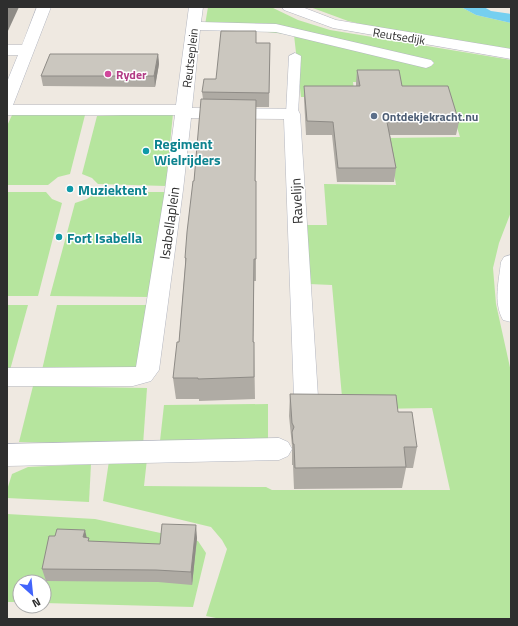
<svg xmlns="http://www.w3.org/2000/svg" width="518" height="626" viewBox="0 0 518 626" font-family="'Titillium Web',sans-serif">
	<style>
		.green { fill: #b6e59e }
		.water { fill: #75cff0 }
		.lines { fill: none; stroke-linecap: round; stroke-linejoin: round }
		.service-casing { stroke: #b4b7c1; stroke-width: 1 }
		.minor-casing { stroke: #b4b7c1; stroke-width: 1 }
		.service { fill: #fff; fill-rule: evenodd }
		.minor { fill: #fff; fill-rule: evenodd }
		.wall { fill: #afaba4 }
		.shaded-wall { fill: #8e8b86 }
		.building { fill: #cbc7bf; stroke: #8e8b86 }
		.hotel-dot { fill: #d1479c; stroke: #fff; stroke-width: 1.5 }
		.service-dot { fill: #5c6f8a; stroke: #fff; stroke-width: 1.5 }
		.culture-dot { fill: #0f9aa8; stroke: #fff; stroke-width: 1.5 }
		.labels { text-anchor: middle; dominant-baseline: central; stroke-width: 3; stroke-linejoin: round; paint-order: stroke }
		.far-street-label { font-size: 12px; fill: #2e2e2e; stroke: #fff }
		.far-hotel-label { font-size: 12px; font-weight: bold; fill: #b23c85; stroke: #fff; text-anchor: start }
		.far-service-label { font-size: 12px; font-weight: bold; fill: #4e5e75; stroke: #fff; text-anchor: start }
		.culture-label { font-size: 14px; font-weight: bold; fill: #0d838f; stroke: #fff; text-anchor: start }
		.street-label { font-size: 14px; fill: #2e2e2e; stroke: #fff }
	</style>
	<rect width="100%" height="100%" fill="#efe9e1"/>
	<g class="green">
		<polygon points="208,7 271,7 298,20 330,30 511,60 511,212 499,243 493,268 496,304 511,372 511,619 221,619 206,616 227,549 222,540 211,527 103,501 109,461 147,459 144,486 266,487 272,490 450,490 432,408 316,410 342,397 332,285 309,284 307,225 327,225 324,184 396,185 388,138 460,137 448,98 404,98 400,83 353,82 355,97 301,97 294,35 205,25"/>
		<polygon points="310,7 461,7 476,15 511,23 511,49 369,26 348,21"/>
		<polygon points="173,113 166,186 98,184 92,178 82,174 97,116"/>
		<polygon points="12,115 85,115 70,174 58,177 48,185 7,185 7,126"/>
		<polygon points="7,192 46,192 52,199 62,203 38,296 7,296"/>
		<polygon points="97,192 165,192 150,297 50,296 75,203 87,199"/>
		<polygon points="7,305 28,305 10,370 7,370"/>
		<polygon points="57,305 150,305 141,370 42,370"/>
		<polygon points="33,386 147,388 143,445 19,442"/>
		<polygon points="268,404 268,439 160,441 164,405"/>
		<polygon points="91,464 89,502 7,498 7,490 12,474 28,467"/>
		<polygon points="7,514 95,519 198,541 206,553 193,607 44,603 44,582 20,582 20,602 7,602"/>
	</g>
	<polygon class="water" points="461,7 484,7 491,11 511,14 511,23 476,15"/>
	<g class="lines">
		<defs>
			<polygon id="service" points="295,53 301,56 298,114 296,117 288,117 286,114 289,56"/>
			<g id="minor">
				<polygon points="37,7 51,7 13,105 176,105 189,7 203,7 201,22 276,24 431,60 434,63 431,66 426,68 276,32 200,30 192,108 292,109 298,110 300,114 318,397 315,404 306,406 297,404 294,397 284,119 191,118 183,190 159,370 151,381 133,386 7,386 7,368 136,367 165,190 175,115 7,115 7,82 18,55 7,55 7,45 22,45"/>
				<polygon points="282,7 302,7 336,20 511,49 511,59 333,28 284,10"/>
				<path d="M 511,255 L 511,322 L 503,320 C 493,302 499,281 501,262 L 504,257 Z"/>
				<polygon points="279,438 288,442 292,449 288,456 279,460 7,466 7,444"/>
			</g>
		</defs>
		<use href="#service" class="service-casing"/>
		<use href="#minor" class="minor-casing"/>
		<use href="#service" class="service"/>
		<use href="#minor" class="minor"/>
	</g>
	<g class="wall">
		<polygon points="256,43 270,43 269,107 256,107 255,181 256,181 256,281 254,281 253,342 254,342 255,399 199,401 199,399 176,399 173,378 179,342 185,267 185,258 194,181 203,99 202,92"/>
		<polygon points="158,54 159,64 155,87 43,86 41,76"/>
		<polygon points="357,70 402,86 459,122 456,135 390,135 396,168 394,182 337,182 332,135 306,135 304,99 304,86 356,86 356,83"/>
		<polygon points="290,394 398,412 417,447 413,468 406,468 402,488 294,489 293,465 292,465 292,446 289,416"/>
		<polygon points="87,538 89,541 160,544 197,538 192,585 158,582 46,581 42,569"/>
	</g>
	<g class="shaded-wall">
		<polygon points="8,7 19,7 7,33 7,10"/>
		<polygon points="158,54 159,64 155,87 154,76"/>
		<polygon points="256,100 256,120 255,202 255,181"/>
		<polygon points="254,259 254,281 253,364 253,342"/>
		<polygon points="196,525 197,538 192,585 191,572"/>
		<polygon points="85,530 88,543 83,537"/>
	</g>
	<g class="building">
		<polygon points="221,31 256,31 256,43 270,43 269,93 202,92 204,79 216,79"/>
		<polygon points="50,54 158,54 154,76 41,76"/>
		<polygon points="357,70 399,70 402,86 448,86 459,122 387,122 396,168 338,168 333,122 307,121 304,86 360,86"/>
		<polygon points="201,99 256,100 255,181 256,181 256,259 254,259 253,342 254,342 254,377 198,379 198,378 173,378 177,342 179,342 186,258 185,258 187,232 193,181 194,181"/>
		<polygon points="290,394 396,395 398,412 412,412 417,447 404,447 406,467 295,468 294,444 293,444 292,432 294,427 292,423"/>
		<polygon points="162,524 196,525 191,572 156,570 42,569 49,536 55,536 57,529 85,530 83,537 89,538 88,541 160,544"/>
	</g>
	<circle class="hotel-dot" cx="108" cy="74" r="4"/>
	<circle class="service-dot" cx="374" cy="116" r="4"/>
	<g class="culture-dot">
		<circle cx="146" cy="151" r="4"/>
		<circle cx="70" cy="189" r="4"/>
		<circle cx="59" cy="237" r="4"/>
	</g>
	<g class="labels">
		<g class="far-street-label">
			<text transform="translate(399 36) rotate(9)">Reutsedijk</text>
			<text transform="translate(190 58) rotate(-83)">Reutseplein</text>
		</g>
		<g class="far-hotel-label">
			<text x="116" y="74">Ryder</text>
		</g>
		<g class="far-service-label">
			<text x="382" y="116">Ontdekjekracht.nu</text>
		</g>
		<g class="culture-label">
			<text x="154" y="143">Regiment<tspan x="154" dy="16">Wielrijders</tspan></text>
			<text x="78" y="189">Muziektent</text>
			<text x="67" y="237">Fort Isabella</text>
		</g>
		<g class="street-label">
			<text transform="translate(296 201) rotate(-93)">Ravelijn</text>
			<text transform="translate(169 223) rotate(-82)">Isabellaplein</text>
		</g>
	</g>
	<rect width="518" height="626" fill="none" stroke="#2e2e2e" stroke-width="16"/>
	<g transform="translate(32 594) rotate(153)"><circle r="19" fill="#ffffff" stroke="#ababab"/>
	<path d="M0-3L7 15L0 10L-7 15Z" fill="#4264fb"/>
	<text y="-6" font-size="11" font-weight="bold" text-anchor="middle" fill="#2e2e2e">N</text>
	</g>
</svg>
